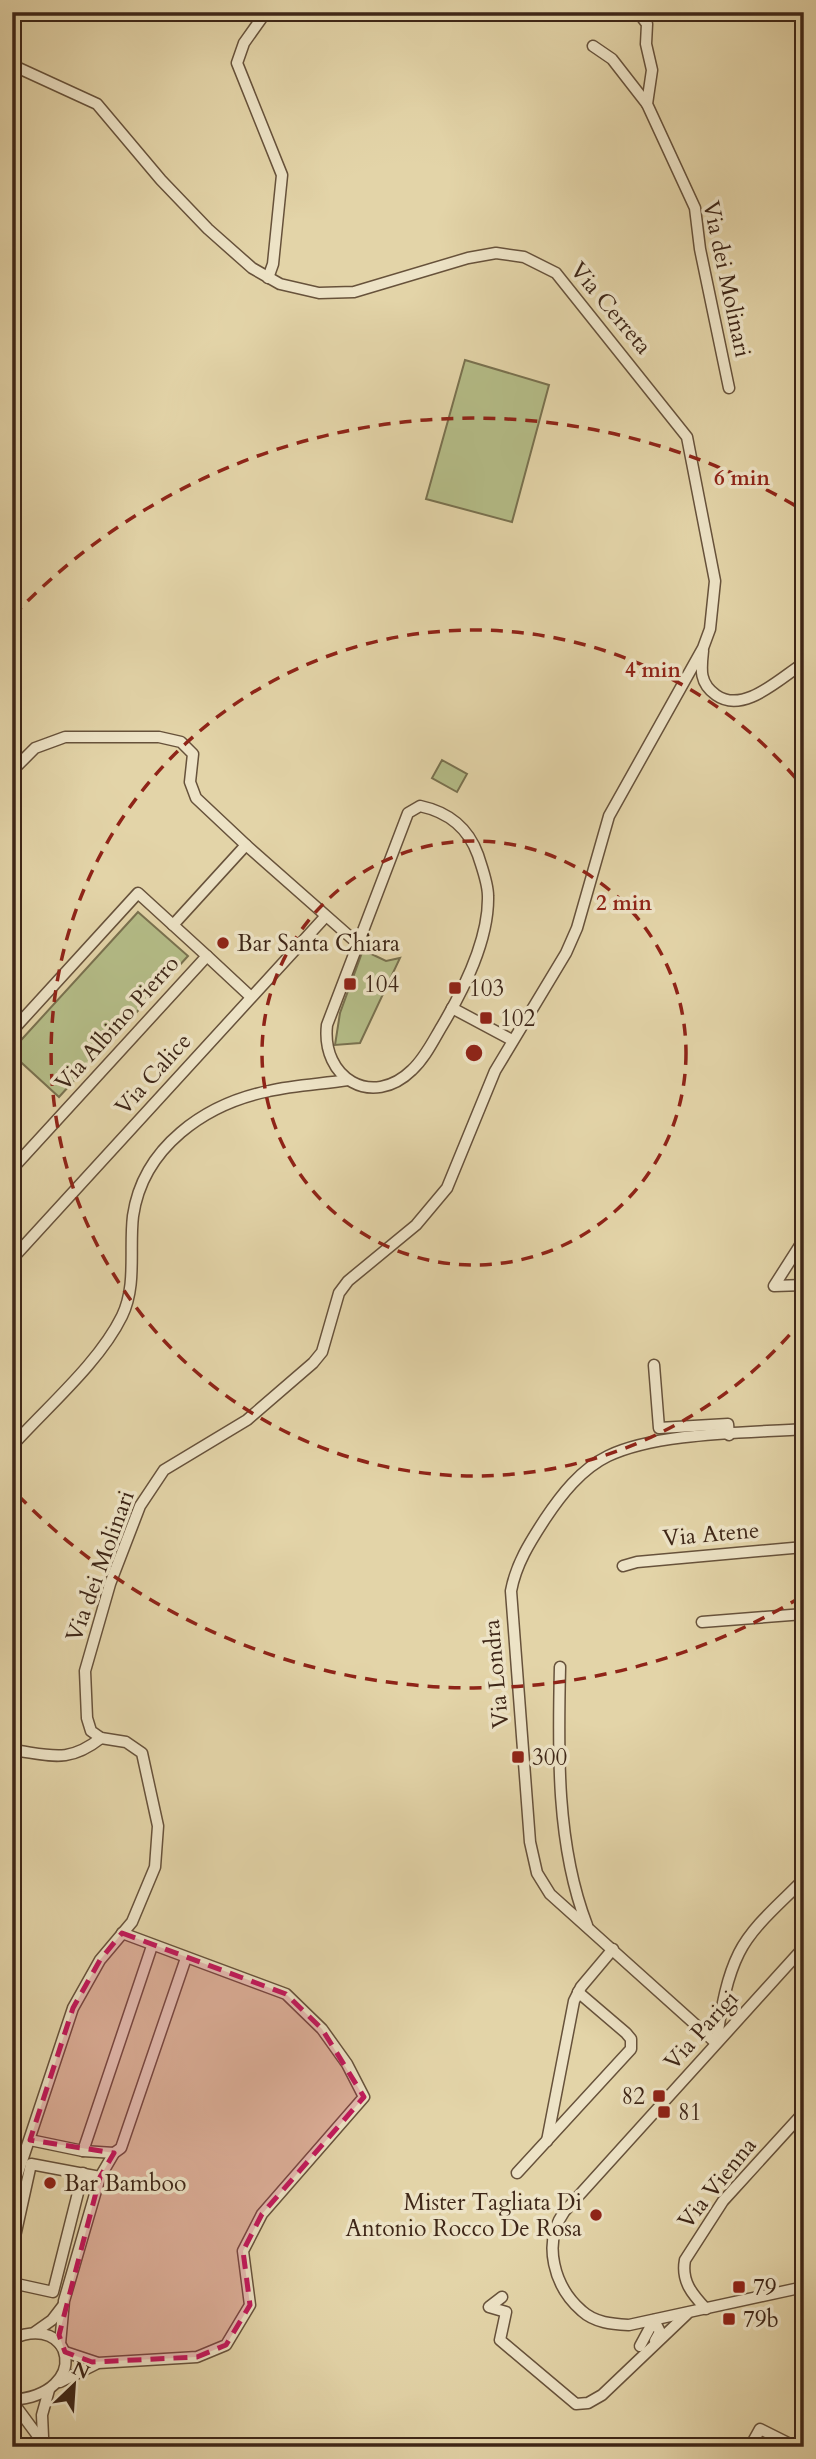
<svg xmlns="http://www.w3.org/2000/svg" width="816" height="2459" viewBox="0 0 816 2459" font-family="Cardo,serif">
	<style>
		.green { fill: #b4bc87; stroke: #79714f; stroke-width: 2 }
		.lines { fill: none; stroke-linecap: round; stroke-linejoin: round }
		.minor-casing { stroke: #67523b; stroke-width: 13 }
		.minor { stroke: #ede3c6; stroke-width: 10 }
		.marked { fill: #c2185b; fill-opacity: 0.2; stroke: #c2185b; stroke-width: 5; stroke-dasharray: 14 9; stroke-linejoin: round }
		.ring { fill: none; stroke: #8f2418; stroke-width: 3.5; stroke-dasharray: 12 9 }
		.poi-dot { fill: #8f2418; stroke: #ede3c6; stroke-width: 2.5 }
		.labels { text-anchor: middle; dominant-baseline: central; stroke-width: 7; stroke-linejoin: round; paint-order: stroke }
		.street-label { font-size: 23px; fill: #3e2617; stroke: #ede3c6 }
		.poi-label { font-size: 23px; fill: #3e2617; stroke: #ede3c6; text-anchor: start }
		.centre { fill: #8f2418; stroke: #ede3c6; stroke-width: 3.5 }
		.ring-label { font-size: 21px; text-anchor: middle; font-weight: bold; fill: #8f2418; stroke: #ede3c6; stroke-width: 7; stroke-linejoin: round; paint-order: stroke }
	</style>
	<rect width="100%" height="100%" fill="#e3d4a8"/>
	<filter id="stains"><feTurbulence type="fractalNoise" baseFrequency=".00286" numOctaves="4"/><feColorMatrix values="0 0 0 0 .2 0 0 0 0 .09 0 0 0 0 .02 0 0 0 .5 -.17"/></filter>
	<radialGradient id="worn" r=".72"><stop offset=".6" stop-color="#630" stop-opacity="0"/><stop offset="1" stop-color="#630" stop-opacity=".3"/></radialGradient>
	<g class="green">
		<polygon points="465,360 549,385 512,522 426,499"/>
		<polygon points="442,760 467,774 457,792 432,778"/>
		<polygon points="138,912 188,956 59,1097 12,1054 12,1050"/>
		<polygon points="363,950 386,961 400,958 360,1043 335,1045 340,1013"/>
	</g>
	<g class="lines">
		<defs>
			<g id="minor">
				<polyline points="266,12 244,43 237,63 282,175 273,264 268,278"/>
				<polyline points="638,12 647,24 646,44 652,70 647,104 695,208 700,249 729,388"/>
				<polyline points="593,46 612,59 647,104"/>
				<polyline points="12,65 97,104 161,180 208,229 252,268 280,284 319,293 354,292 468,258 496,253 524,257 556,273 687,437 715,581 710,629 703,648 609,816 577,928 566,953 495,1071 447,1188 416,1225 348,1281 339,1293 322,1352 313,1363 247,1420 164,1470 140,1506 110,1584 85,1671 87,1718 91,1731 101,1738 126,1742 142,1753 158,1826 155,1867 132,1922 100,1960 73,2008 12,2191"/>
				<path d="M 703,651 C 701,669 699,683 716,695 C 744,715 781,677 804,663"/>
				<polyline points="12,771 35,748 65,737 159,737 181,742 193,754 190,782 196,798 246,845"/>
				<path d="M 420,806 C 448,812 468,827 478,855 C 482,868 488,883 488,896 C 489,940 464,989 442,1026 C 433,1041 425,1058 412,1070 C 372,1109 321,1078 327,1025 L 408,813 Z"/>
				<polyline points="173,925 246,845 357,943"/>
				<polyline points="207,956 251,997"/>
				<polyline points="452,1008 512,1040"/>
				<polyline points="12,1031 138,893 207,956 12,1169"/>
				<polyline points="804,1239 774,1286 804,1285"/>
				<polyline points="12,1259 325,917"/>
				<polyline points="654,1365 659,1428 728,1424 729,1435"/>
				<path d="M 12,1446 C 47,1407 99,1363 122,1316 C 137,1285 129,1249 133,1216 C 143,1147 205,1104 269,1091 C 294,1085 322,1084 348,1080"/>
				<polyline points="623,1566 637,1562 804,1547"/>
				<polyline points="702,1622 804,1614"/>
				<path d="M 560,1667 C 558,1751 556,1845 587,1925"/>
				<path d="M 12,1750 C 51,1755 68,1764 101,1738"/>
				<path d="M 804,1947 L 564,2212 C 542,2243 554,2287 582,2311 C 595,2323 613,2324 629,2325 L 804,2287"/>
				<path d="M 716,2043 L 550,1894 L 537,1873 L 530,1842 L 511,1591 C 516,1564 530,1542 545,1519 C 561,1495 581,1469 608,1456 C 658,1432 748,1433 804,1429"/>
				<path d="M 716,2043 C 721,2013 725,1981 739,1953 C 753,1925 782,1902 804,1879"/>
				<polyline points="30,2140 83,2151 114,2153"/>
				<polyline points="547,2141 574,2001 581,1987 613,1949"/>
				<polyline points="83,2151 152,1946"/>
				<polyline points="517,2173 631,2049 631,2039 626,2033 578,1992"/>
				<polyline points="100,2177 114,2153 121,2148 186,1958"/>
				<polyline points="12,2250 31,2164 100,2177 64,2301 60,2344"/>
				<polyline points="12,2283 53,2292 83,2173"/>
				<polyline points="502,2297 489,2307 506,2312 500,2340 576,2404 588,2403 602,2395 687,2314"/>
				<path d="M 706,2309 C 692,2294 681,2281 685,2260 L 723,2201 L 804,2112"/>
				<polyline points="35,2332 52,2320 62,2307"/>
				<path d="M 12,2339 C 73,2311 93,2394 12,2400"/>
				<polyline points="640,2346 654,2320 660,2332 655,2341"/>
				<polyline points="65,2352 98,2363 197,2357 226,2345 250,2305 243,2251 262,2214 364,2097 347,2064 322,2029 286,1994 122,1933"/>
				<polyline points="60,2382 96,2364"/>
				<polyline points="12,2401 46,2447"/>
				<polyline points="43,2437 42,2415 49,2390"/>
				<polyline points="750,2447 760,2429 796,2447"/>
			</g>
		</defs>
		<use href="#minor" class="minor-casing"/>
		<use href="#minor" class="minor"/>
	</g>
	<path class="marked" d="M 122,1933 L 286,1994 L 322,2029 L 364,2097 L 262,2214 L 243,2251 L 250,2305 L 226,2345 L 197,2357 L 92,2362 L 65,2352 L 59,2335 L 100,2177 L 114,2153 L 30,2140 L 73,2008 L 100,1960 Z"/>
	<g class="ring">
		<circle cx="474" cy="1053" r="212"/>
		<path d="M803 1319A423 423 0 1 1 803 787"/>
		<path d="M801 1597A635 635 0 0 1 13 1490M13 616A635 635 0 0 1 801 509"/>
	</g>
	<g class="poi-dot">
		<circle cx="223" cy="943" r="7"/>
		<rect x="343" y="977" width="14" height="14" rx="3.5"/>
		<rect x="448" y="981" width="14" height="14" rx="3.5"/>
		<rect x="479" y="1011" width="14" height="14" rx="3.5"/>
		<rect x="511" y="1750" width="14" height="14" rx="3.5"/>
		<rect x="652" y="2089" width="14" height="14" rx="3.5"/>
		<rect x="657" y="2105" width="14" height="14" rx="3.5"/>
		<circle cx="50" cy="2183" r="7"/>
		<circle cx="596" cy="2215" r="7"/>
		<rect x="732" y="2280" width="14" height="14" rx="3.5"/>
		<rect x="722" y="2312" width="14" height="14" rx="3.5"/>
	</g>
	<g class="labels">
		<g class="street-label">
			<text transform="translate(727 279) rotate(78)">Via dei Molinari</text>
			<text transform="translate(611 308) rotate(50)">Via Cerreta</text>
			<text transform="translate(117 1023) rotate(-48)">Via Albino Pierro</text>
			<text transform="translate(153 1074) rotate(-48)">Via Calice</text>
			<text transform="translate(711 1534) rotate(-5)">Via Atene</text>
			<text transform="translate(100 1566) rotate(-70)">Via dei Molinari</text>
			<text transform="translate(496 1674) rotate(-95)">Via Londra</text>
			<text transform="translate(701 2030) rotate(-48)">Via Parigi</text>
			<text transform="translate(717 2183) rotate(-51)">Via Vienna</text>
		</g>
		<g class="poi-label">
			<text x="237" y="943">Bar Santa Chiara</text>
			<text x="364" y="984">104</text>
			<text x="469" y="988">103</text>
			<text x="500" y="1018">102</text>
			<text x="532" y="1757">300</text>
			<text x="645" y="2096" text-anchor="end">82</text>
			<text x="678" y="2112">81</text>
			<text x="64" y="2183">Bar Bamboo</text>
			<text x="582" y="2202" text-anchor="end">Mister Tagliata Di<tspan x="582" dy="26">Antonio Rocco De Rosa</tspan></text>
			<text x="753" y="2287">79</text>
			<text x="743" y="2319">79b</text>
		</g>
	</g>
	<circle cx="474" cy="1053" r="10" class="centre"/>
	<g class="ring-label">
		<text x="742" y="485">6 min</text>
		<text x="653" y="677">4 min</text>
		<text x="624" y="910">2 min</text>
	</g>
	<rect width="816" height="2459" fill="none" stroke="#e3d4a8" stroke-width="42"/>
	<rect x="14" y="14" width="788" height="2431" fill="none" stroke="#3e2617" stroke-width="3.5"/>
	<rect x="21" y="21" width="774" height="2417" fill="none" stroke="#3e2617" stroke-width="2"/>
	<g transform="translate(74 2385) rotate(25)" stroke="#ede3c6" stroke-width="5" paint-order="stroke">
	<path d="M0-5L12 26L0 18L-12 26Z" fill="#3e2617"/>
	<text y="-10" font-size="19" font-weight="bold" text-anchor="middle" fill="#3e2617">N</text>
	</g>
	<rect width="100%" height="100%" filter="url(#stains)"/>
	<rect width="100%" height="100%" fill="url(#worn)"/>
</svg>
